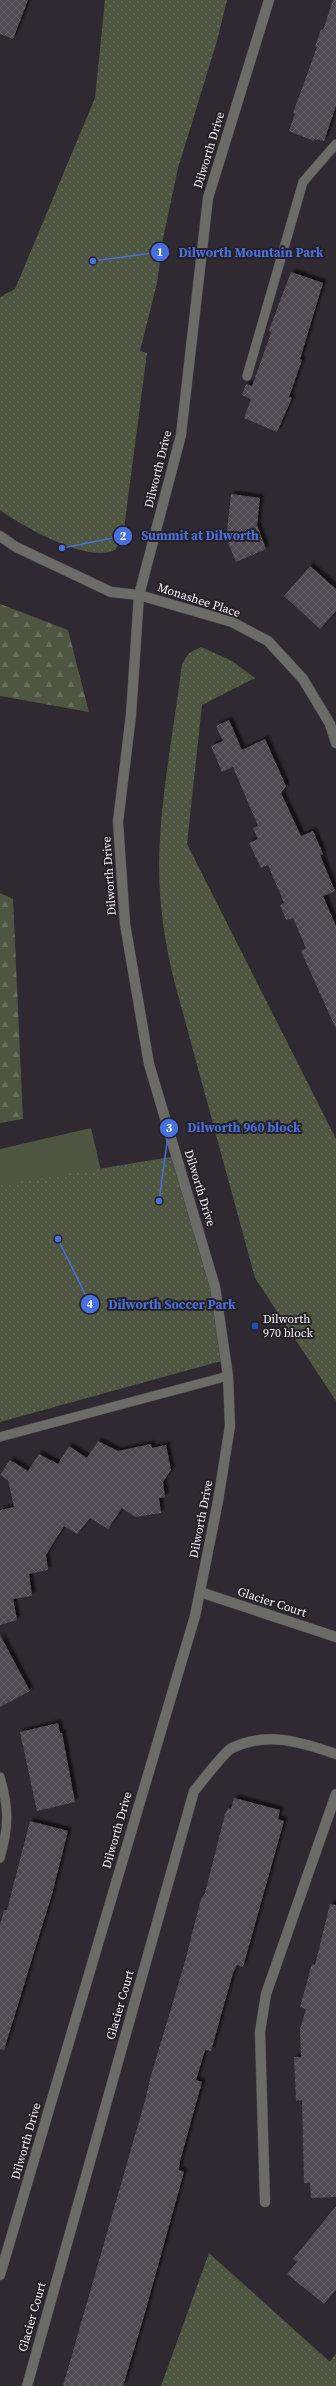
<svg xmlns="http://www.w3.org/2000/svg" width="336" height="2386" viewBox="0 0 336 2386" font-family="'Source Serif 4',serif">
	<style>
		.grass { fill: #4e5541 }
		.forest { fill: url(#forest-firs) }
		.park { fill: url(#park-dots) }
		.building { fill: url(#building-cross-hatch); filter: url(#shadow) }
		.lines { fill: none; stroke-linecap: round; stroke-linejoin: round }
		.service-casing { stroke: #4b464d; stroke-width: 10 }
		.minor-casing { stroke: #4b464d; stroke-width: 11 }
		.tertiary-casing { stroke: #4b464d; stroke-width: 11 }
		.service { stroke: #6b6c68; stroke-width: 9 }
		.minor { stroke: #6b6c68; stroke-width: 10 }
		.tertiary { stroke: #6b6c68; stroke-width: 10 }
		.transit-dot { fill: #1a4fb4; stroke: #252127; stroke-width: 1.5 }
		.labels { text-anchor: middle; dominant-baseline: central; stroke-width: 4; stroke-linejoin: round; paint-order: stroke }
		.street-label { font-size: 12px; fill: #f6f4f8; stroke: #252127 }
		.poi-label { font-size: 12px; fill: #f6f4f8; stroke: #252127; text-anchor: start }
		.leader { fill: none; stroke: #486fde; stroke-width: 1.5 }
		.callout-dot { fill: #486fde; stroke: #252127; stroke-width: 1.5 }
		.mark-label { font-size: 12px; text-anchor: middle; font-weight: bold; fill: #fff }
		.callout-label { font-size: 13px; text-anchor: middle; font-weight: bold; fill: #486fde; stroke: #252127; stroke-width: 4; stroke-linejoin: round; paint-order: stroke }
	</style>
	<defs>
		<pattern id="forest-firs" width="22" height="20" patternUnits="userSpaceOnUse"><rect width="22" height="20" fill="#4e5541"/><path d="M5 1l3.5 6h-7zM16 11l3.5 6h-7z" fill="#686e5d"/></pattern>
		<pattern id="park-dots" width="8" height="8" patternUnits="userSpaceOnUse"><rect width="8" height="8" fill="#4e5541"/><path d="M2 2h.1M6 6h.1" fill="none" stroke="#686e5d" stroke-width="1.8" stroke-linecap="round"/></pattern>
		<pattern id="building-cross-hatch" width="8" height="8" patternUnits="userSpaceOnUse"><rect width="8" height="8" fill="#4d4950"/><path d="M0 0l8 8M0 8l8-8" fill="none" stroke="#67646a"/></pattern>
		<filter id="shadow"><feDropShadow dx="3.5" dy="-3.5" stdDeviation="1" flood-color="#0009"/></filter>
	</defs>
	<rect width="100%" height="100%" fill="#2f2a31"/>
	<polygon class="grass" points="91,1128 138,1329 0,1360 0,1149"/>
	<g class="forest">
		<polygon points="0,604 68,630 89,712 0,696"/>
		<polygon points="0,893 13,899 23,1119 0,1123"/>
	</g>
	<g class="park">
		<path d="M 105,0 L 227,0 L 217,41 L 178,168 L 163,239 L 157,283 L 140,351 L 147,353 L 123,536 L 115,550 C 88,564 22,526 0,510 L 0,297 L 15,289 L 95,98 Z"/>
		<path d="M 201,647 L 232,661 L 255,678 L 202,705 L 187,844 L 336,1139 L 336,1401 L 255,1278 L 175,984 C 165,945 159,905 159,864 C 160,797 174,730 182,664 L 189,653 Z"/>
		<polygon points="177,1156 217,1312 225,1360 0,1422 0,1185"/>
		<polygon points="209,2253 330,2362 336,2353 336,2386 161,2386"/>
	</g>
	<g class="building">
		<polygon points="0,0 28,0 13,39 0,34"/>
		<polygon points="333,0 336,0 336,106 324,141 314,139 314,141 289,131 295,114 293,113 317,47 315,46 321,29 323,30"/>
		<polygon points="291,272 323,283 300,359 302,360 289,397 292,398 277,432 246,419 244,418 251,399 242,395 246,384 252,386 271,333 269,330"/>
		<polygon points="231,494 260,498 257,525 266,549 236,562 224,533 227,531"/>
		<polygon points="310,566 336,589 336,611 320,629 284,596"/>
		<polygon points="229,720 242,750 265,739 286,786 281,793 301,836 313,831 323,854 320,855 335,891 323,896 336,926 336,1029 301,951 306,948 293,918 286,920 280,905 284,903 268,865 261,868 249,843 258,839 253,828 258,826 233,767 222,772 211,746 223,741 216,726"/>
		<polygon points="98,1441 118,1451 151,1444 152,1448 166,1445 171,1470 163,1482 165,1497 159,1498 161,1513 135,1517 122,1508 108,1529 90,1518 77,1534 64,1526 46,1555 48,1570 29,1574 32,1596 13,1599 17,1620 0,1625 0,1510 14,1507 8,1480 0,1475 10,1460 28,1471 39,1454 58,1464 69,1446 87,1458"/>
		<polygon points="0,1635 30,1691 0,1707"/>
		<polygon points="58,1723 60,1733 62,1733 75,1802 37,1811 20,1732"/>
		<polygon points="234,1798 280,1810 278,1819 284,1821 243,1967 237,1965 233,1973 211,2051 205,2050 196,2080 202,2082 180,2161 179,2170 184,2172 144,2316 123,2386 63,2386 146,2097 150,2079 184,1965 201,1899 205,1893 225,1814 228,1808 231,1809"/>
		<polygon points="30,1821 68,1831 52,1894 4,2050 0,2049 0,1925 4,1910 7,1910"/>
		<polygon points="330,1904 336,1905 336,2197 311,2198 310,2183 304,2183 302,2100 296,2101 294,2057 301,2057 300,2029 306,2009 300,2007 312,1964 315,1965"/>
		<polygon points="336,2206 336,2290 324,2304 287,2274 297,2262 293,2259"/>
	</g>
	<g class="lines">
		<defs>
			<g id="service">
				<polyline points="247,376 303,182 336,144"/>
				<polyline points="0,1437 228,1376"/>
				<path d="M 0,1777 C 9,1808 9,1827 0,1858"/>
			</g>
			<g id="minor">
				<polyline points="139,595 232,622 268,641 303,679 330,724 336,743"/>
				<polyline points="200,1592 336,1637"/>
				<polyline points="265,2202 260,2032 266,1994 336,1794"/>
				<path d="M 27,2386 L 194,1791 C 201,1783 224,1752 232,1748 C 267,1731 301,1742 336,1754"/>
			</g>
			<g id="tertiary">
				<polyline points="0,536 16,547 111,592 139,595"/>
				<polyline points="0,2275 195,1616 218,1501 230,1426 228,1376 215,1287 149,1064 125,924 118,822 131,715 139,595 181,435 208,198 269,0"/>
			</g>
		</defs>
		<use href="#service" class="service-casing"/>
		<use href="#minor" class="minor-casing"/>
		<use href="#tertiary" class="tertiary-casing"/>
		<use href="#service" class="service"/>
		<use href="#minor" class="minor"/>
		<use href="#tertiary" class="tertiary"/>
	</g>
	<rect class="transit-dot" x="251" y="1322" width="8" height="8" rx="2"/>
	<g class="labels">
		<g class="street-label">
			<text transform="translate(209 150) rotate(-73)">Dilworth Drive</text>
			<text transform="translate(158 469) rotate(-76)">Dilworth Drive</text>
			<text transform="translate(199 600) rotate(18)">Monashee Place</text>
			<text transform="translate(109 876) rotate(-94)">Dilworth Drive</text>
			<text transform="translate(200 1188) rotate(73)">Dilworth Drive</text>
			<text transform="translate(201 1519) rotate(-79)">Dilworth Drive</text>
			<text transform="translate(272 1602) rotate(18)">Glacier Court</text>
			<text transform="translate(117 1830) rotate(-74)">Dilworth Drive</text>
			<text transform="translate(120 2005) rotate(-74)">Glacier Court</text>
			<text transform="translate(26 2141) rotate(-74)">Dilworth Drive</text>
			<text transform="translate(32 2317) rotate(-74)">Glacier Court</text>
		</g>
		<g class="poi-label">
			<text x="263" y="1319">Dilworth<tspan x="263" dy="14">970 block</tspan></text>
		</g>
	</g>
	<path class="leader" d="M93 261L160 252M62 548L123 536M159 1201L169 1128M58 1239L90 1304"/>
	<g class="callout-dot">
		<circle cx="93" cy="261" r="4"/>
		<circle cx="62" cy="548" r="4"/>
		<circle cx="159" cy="1201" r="4"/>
		<circle cx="58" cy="1239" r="4"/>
		<circle cx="160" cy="252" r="10"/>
		<circle cx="123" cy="536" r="10"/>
		<circle cx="169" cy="1128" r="10"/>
		<circle cx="90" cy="1304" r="10"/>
	</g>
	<g class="mark-label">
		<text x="160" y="256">1</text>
		<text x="123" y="540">2</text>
		<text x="169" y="1132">3</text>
		<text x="90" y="1308">4</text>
	</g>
	<g class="callout-label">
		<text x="251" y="257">Dilworth Mountain Park</text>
		<text x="200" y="540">Summit at Dilworth</text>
		<text x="244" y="1132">Dilworth 960 block</text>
		<text x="172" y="1309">Dilworth Soccer Park</text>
	</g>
</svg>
